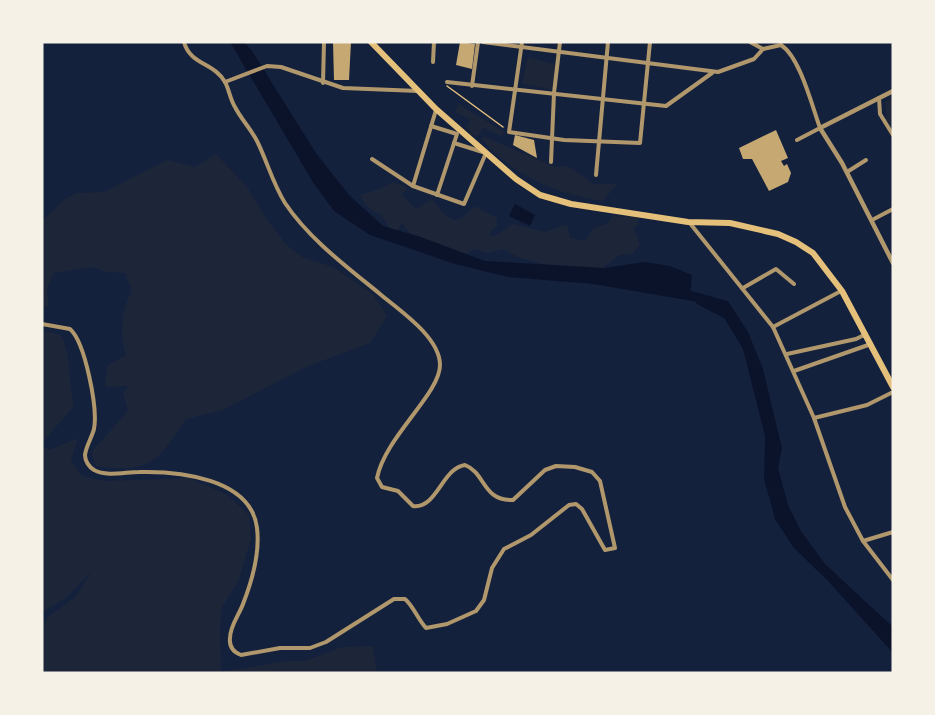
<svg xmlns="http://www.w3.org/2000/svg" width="935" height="715" viewBox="0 0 935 715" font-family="'Work Sans',sans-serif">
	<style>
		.green { fill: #1d2539 }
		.water { fill: #0b132b }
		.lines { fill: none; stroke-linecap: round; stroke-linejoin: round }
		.river { stroke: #0b132b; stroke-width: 10 }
		.building { fill: #c6a872 }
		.path { stroke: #e5c07b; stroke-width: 1.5 }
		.minor { stroke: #b1986c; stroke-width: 4 }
		.tertiary { stroke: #b1986c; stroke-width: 4.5 }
		.trunk { stroke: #e5c07b; stroke-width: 6 }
	</style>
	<rect width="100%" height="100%" fill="#14213d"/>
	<g class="green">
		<polygon points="528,57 556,65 555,90 522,84"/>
		<polygon points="893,98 893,129 886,120 886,101"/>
		<polygon points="459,104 504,132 502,136 483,128 478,136 471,135 467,126 471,120 455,112"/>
		<path d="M 485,137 L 555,167 L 568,166 L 594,184 L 617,184 L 603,201 C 556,194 512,176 481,138 Z"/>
		<path d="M 216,154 L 248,188 L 265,217 L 286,244 L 302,257 L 333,267 L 372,293 L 387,316 L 370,343 L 306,367 L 223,410 L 186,419 C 158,461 151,474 96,466 L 91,452 L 128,411 L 123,393 L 129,386 L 105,387 L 107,366 L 126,355 C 119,333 121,310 132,291 L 125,273 L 106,272 L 93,267 L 54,273 L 47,289 L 49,306 L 42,308 L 42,221 L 65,199 L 77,193 L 104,192 L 167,160 L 195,167 Z"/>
		<path d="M 392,182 L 406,186 L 407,190 L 401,194 L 416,209 L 432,199 L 446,216 L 455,220 L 462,218 L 474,206 L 497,218 L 497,225 L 489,234 L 494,236 L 513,224 L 545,232 L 567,224 L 570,238 L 585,241 L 594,228 L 607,224 L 614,215 L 620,217 L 637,215 L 638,225 L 633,227 L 640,244 L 633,254 L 620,255 L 600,270 L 559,267 L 557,272 L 545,270 L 543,264 L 517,257 L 504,249 L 487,253 L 474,249 L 462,258 L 410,234 L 402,223 L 398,230 L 391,231 L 381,214 C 370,212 365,205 360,195 L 380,189 Z"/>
		<path d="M 42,330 L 61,335 C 72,357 68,382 74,406 L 42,443 Z"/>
		<polygon points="78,438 71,460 82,476 104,481 189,478 226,494 249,515 251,539 238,582 222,607 220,625 221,672 287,661 305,661 342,647 373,646 377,673 42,673 42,628 48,617 75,597 92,571 66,598 42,612 42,445 49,450"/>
	</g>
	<g class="water">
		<polygon points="230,42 244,42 252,51 316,153 349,195 383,226 418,236 485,261 604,268 645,262 670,266 692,275 691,291 728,301 748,332 763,369 782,448 778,468 788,505 801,531 825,564 893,627 893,653 828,581 793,547 775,519 764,479 765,436 743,349 718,308 704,303 593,284 508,277 455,264 370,235 334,211 314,184"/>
		<polygon points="515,204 535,215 530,226 509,216"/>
	</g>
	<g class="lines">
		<polyline class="river" points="700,300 731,316"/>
	</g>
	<g class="building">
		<polygon points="333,42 351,42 349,80 334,80"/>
		<polygon points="460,42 475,44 472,69 456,65"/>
		<polygon points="776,130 788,158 781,161 784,166 787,164 791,173 788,182 769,191 752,159 743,159 739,148"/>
		<polygon points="515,135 534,140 537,158 513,145"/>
	</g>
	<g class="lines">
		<polyline class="path" points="447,86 503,127"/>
		<g class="minor">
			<polyline points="483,42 718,72 754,59 763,49"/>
			<polyline points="522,42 509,132 564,140 640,143 650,42"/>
			<polyline points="750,42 763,49"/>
			<path d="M 763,49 L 781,45 C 800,57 812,106 820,128 L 797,140"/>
			<polyline points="433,62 434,42"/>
			<polyline points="225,82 267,66 281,67 343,88 418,91"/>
			<polyline points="447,82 666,106 712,73"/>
			<polyline points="323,83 324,42"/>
			<polyline points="472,86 478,42"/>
			<polyline points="879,98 880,114 893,135"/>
			<polyline points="431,126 457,134 437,195"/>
			<polyline points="372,159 413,186 464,204 486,153 454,143"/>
			<polyline points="551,162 554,93 560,42"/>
			<polyline points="847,172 866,160"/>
			<polyline points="596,175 608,42"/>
			<polyline points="413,186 436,110"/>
			<polyline points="872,220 893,209"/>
			<polyline points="689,222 773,327 814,418 845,507 863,541 893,580"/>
			<polyline points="743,288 776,269 794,284"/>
			<path d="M 42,324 L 70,329 C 85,342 98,408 94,429 C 92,437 86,446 85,455 C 85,461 89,467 94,470 C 107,477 125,472 139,472 C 178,471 251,478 257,528 C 260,552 252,581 243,604 C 239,615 230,626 230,638 C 229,647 233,652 241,655 L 280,648 L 310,648 L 326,642 L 394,599 L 405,599 C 414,607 417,618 426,628 L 447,624 L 476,611 L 484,600 L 492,568 L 504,549 L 531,535 L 569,505 L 576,504 L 582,509 L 605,550 L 615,548 L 600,481 L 592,472 L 575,467 L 556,466 L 545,470 L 513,500 C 482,501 486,473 465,465 C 442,468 437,509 413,506 L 398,491 L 382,487 L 377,478 C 385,437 440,394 440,365 C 440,337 399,310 380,294 C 347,267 309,239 285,203 C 273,184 267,161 257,141 C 251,129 241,119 235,107 C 230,99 229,89 225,82 C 215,63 190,65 184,42"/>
			<polyline points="773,327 841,291"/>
			<polyline points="787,354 856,339 866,334"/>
			<polyline points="794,371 871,344"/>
			<polyline points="814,418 867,405 893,392"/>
			<polyline points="863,541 893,532"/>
		</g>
		<polyline class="tertiary" points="893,91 820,128 842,163 893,263"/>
		<polyline class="trunk" points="371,42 436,109 516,179 540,195 571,204 688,222 730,223 778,234 796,242 813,253 842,291 893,387"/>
	</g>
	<rect width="935" height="715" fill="none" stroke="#f6f1e7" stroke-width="87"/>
</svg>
